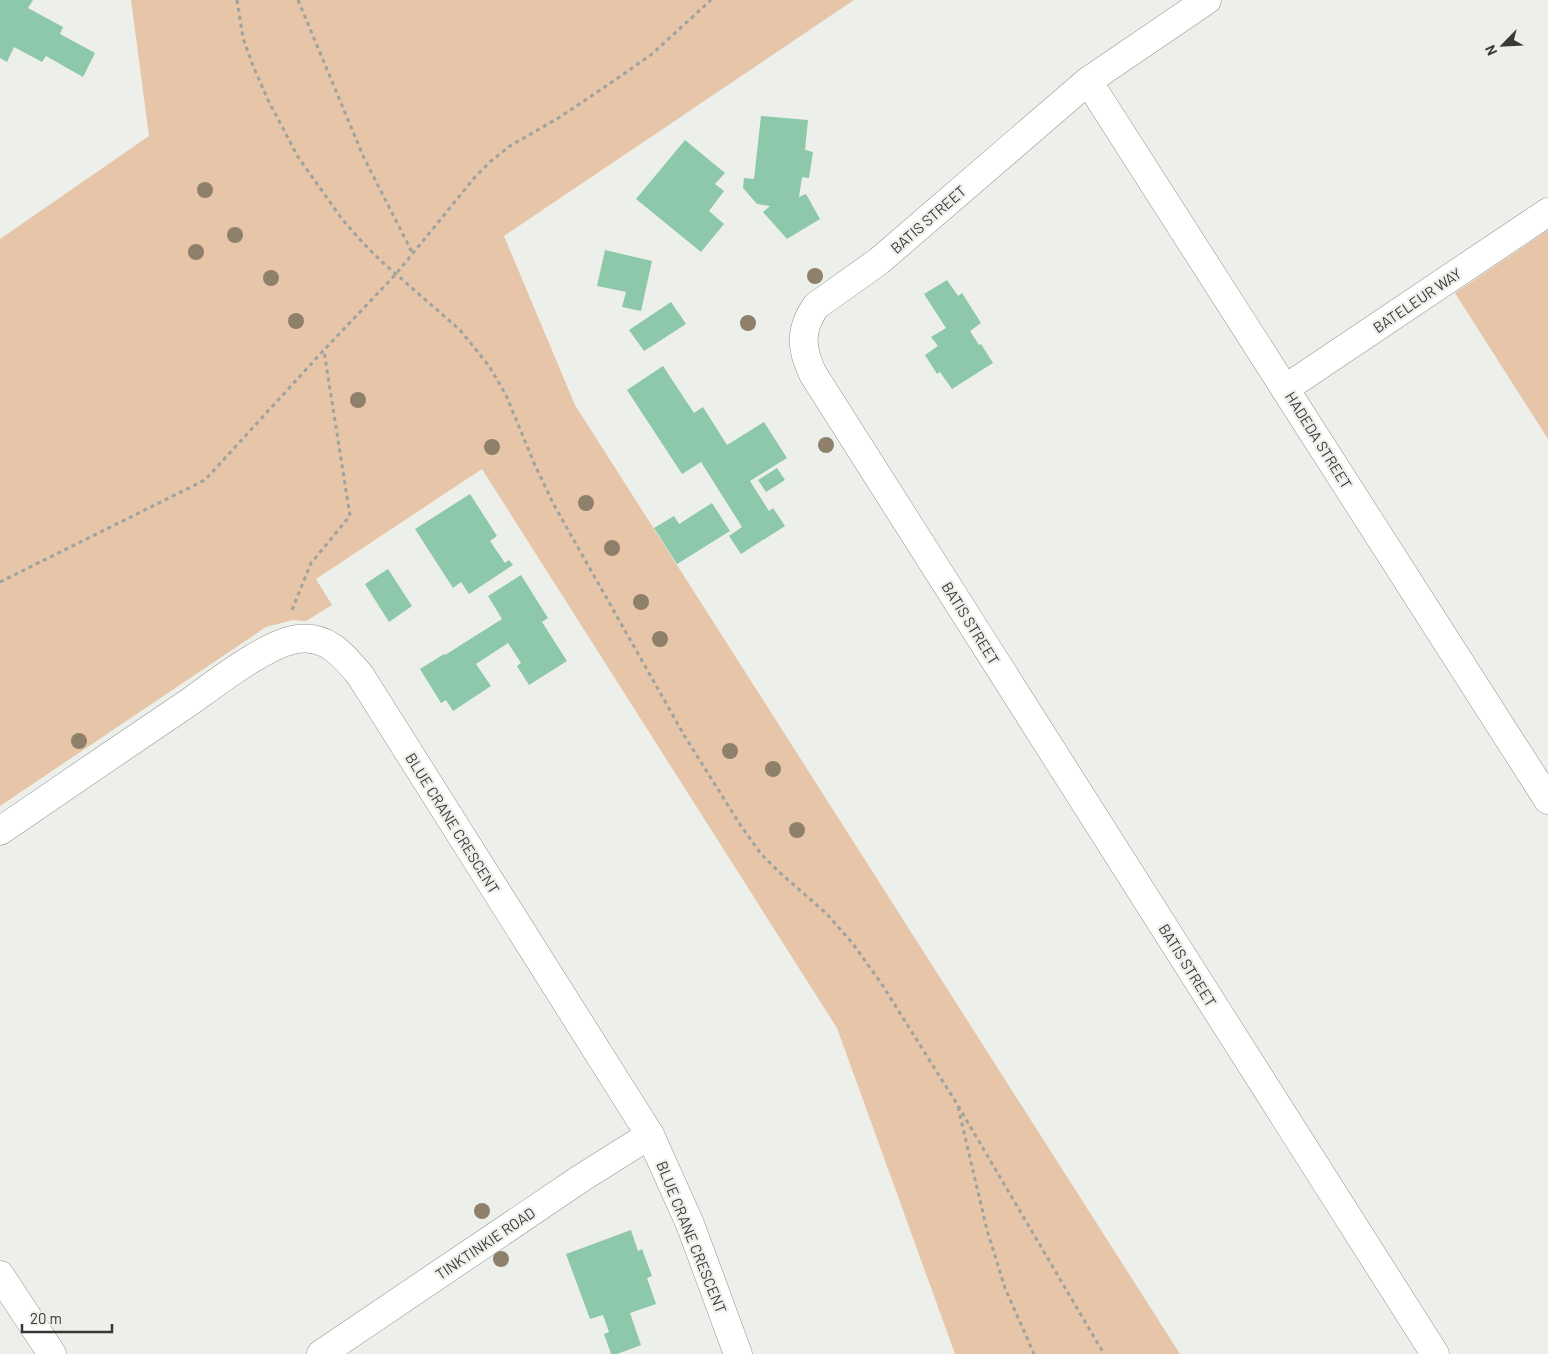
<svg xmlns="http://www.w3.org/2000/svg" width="1548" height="1354" viewBox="0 0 1548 1354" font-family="Barlow,sans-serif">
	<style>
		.green { fill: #e6c5a8 }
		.building { fill: #8cc8a9 }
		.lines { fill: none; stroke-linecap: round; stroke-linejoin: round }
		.minor-casing { stroke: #929590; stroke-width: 29 }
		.path { stroke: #a0a29d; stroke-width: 3; stroke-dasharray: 4 4; stroke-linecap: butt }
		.minor { stroke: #fff; stroke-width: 28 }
		.tree { fill: #8e806a }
		.labels { text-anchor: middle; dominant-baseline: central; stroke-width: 4.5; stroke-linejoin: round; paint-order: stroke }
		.street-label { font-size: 15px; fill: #383937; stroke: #edf0ea }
	</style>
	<rect width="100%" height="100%" fill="#edf0ea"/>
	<g class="green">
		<polygon points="131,0 854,0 504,236 575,405 1180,1354 955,1354 837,1028 482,469 316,579 332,605 306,621 293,620 266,627 0,806 0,239 149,136"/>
		<polygon points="1548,230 1548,439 1455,293"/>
	</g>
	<g class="building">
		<polygon points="0,0 33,0 28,8 63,27 60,34 95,53 83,77 46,56 42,62 14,47 7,62 0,58"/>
		<polygon points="761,116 808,120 805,150 813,152 809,178 802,177 799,197 806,194 820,219 787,239 763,212 770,206 757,204 743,188 744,178 754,179"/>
		<polygon points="685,140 725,173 715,184 724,191 709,211 724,224 701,252 636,199"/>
		<polygon points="605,250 652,261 641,311 622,307 626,292 597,286"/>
		<polygon points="947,280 958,296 962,293 981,323 970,331 979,345 981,344 993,363 952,389 940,372 937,374 925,355 938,346 931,337 946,328 924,294"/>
		<polygon points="671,302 686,324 644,351 629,330"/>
		<polygon points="663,366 694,413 703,407 727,445 764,422 787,458 750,481 769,511 773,508 785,526 741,554 729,536 742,527 701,462 682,474 627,390"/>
		<polygon points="777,468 785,480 766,492 758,480"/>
		<polygon points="470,494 497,536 490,541 505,563 509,560 513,565 469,594 461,582 453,588 415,529"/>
		<polygon points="712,503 730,531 677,564 654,528 674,516 679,524"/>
		<polygon points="388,569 412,606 389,622 365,584"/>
		<polygon points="521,575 548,618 542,622 567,661 529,685 517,666 521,663 508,643 476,664 491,686 453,711 446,700 441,703 420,669 444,654 445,655 502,619 488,596"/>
		<polygon points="631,1230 638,1251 642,1249 652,1276 647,1278 656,1304 630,1313 641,1345 617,1354 611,1354 604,1334 609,1332 603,1315 590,1319 566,1254"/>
	</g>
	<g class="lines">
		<defs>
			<g id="minor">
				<path d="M 1207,0 L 1088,81 L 879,261 L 816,306 C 799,330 801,349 813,374 L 1435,1354"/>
				<polyline points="1088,81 1548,800"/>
				<polyline points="1286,388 1548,212"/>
				<path d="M 0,831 C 64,787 127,744 191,701 C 216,683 269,642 298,639 C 327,635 343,655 360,675 L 650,1135 L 690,1224 L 738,1354"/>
				<polyline points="0,1275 52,1354"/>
				<polyline points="321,1354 583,1177 650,1135"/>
			</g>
		</defs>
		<use href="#minor" class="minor-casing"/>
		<g class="path">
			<polyline points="237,0 243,38 253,66 268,100 298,157 342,219 363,243 381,261 460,330 489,366 506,395 534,463 554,505 684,735 741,826 761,854 779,872 827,914 853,944 883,986 957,1104 1104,1354"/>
			<polyline points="298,0 364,158 413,254"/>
			<polyline points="0,582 205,480 323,351 396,274 475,177 491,161 510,146 560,117 618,78 652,54 711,0"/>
			<polyline points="292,610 311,563 350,516 324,351"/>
			<polyline points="958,1107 987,1230 1005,1288 1034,1354"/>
		</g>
		<use href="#minor" class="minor"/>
	</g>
	<g class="tree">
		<circle cx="205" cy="190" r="8"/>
		<circle cx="235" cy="235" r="8"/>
		<circle cx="196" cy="252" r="8"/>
		<circle cx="815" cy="276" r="8"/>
		<circle cx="271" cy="278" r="8"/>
		<circle cx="296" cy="321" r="8"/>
		<circle cx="748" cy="323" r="8"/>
		<circle cx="358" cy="400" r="8"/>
		<circle cx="826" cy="445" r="8"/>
		<circle cx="492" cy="447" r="8"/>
		<circle cx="586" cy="503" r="8"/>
		<circle cx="612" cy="548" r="8"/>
		<circle cx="641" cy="602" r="8"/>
		<circle cx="660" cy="639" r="8"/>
		<circle cx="79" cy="741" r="8"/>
		<circle cx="730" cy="751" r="8"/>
		<circle cx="773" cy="769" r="8"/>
		<circle cx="797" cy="830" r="8"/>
		<circle cx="482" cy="1211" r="8"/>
		<circle cx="501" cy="1259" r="8"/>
	</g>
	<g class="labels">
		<g class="street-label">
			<text transform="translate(928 219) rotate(-41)">BATIS STREET</text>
			<text transform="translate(1417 300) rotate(-34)">BATELEUR WAY</text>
			<text transform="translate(1319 440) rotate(58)">HADEDA STREET</text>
			<text transform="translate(971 623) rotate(58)">BATIS STREET</text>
			<text transform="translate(453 823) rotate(58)">BLUE CRANE CRESCENT</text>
			<text transform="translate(1188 965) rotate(58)">BATIS STREET</text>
			<text transform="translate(692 1237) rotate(68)">BLUE CRANE CRESCENT</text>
			<text transform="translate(485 1243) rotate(-34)">TINKTINKIE ROAD</text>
		</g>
	</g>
	<g transform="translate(1503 45) rotate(246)" stroke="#edf0ea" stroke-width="4" paint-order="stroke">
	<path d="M0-4L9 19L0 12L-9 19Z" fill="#383937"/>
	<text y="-8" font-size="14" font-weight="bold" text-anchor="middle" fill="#383937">N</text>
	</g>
	<path d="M22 1324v8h90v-8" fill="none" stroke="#383937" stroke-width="2.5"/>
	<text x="30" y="1324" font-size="15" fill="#383937" stroke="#edf0ea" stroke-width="4" paint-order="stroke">20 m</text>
</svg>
